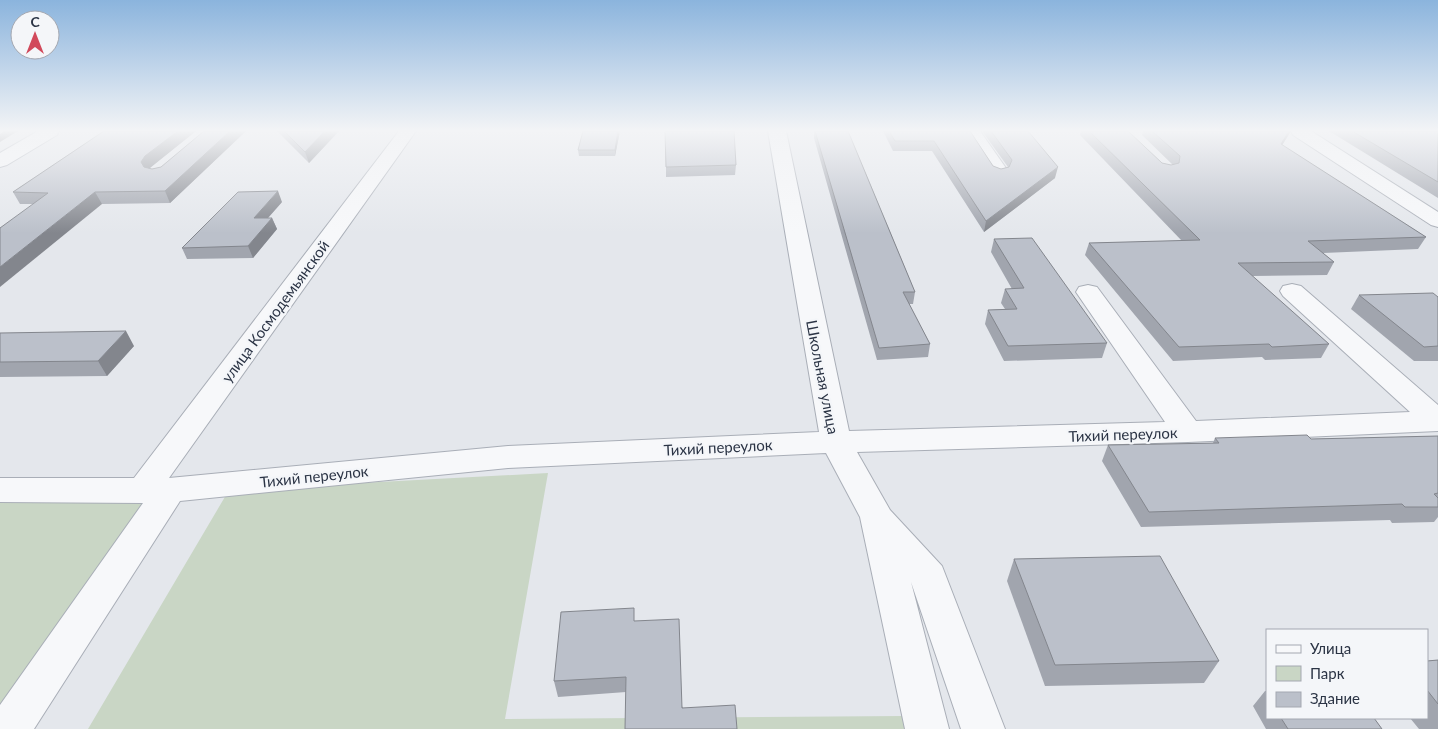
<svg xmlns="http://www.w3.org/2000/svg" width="1438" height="729" viewBox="0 0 1438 729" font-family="Lato,sans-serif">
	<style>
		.green { fill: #c9d6c5 }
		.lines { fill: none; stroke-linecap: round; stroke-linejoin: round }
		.minor-casing { stroke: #a9aeb7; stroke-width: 2 }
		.minor { fill: #f7f8fa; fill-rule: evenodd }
		.wall { fill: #a1a5ae }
		.shaded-wall { fill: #83868d }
		.building { fill: #bbc0ca; stroke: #83868d }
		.labels { text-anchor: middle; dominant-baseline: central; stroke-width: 4.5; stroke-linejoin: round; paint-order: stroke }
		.street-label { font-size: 15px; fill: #2b3445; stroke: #f4f6f9 }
	</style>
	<rect width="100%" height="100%" fill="#e4e7ec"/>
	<g class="green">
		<polygon points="548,473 505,719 903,716 906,729 88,729 229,490"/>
		<polygon points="0,490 170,490 0,729"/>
	</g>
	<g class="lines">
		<defs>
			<g id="minor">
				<polygon points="38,131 59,131 57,135 7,165 0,167 0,153"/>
				<polygon points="399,131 416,131 169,478 508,446 819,432 768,131 786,131 849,431 1165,422 1076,292 1079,287 1088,285 1097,287 1196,421 1410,412 1283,296 1280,291 1283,286 1292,284 1301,286 1438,405 1438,431 1188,442 857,452 890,510 942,566 1005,729 961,729 911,582 949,729 905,729 860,517 826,453 508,468 180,501 34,729 0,729 0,705 143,503 0,502 0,478 134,478"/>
				<polygon points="963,131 980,131 1008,171 1006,175 999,177 992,175"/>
				<polygon points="1291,131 1311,131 1438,212 1438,227 1431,225 1293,135"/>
			</g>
		</defs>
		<use href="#minor" class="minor-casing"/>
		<use href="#minor" class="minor"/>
	</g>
	<g class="wall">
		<polygon points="104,131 196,131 149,168 152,169 161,167 204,131 246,131 170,203 102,204 20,204 13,192"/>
		<polygon points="277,131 339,131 309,163"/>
		<polygon points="583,131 620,131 615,156 579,156 578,150"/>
		<polygon points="814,131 848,131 915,292 913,304 909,304 930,344 928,357 877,360 814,138"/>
		<polygon points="883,131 970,131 993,166 1001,169 1008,167 982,131 1028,131 1055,178 984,232 932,151 893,151"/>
		<polygon points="1081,131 1128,131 1162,163 1171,165 1173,165 1142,135 1143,131 1291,131 1282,145 1426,237 1418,249 1323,253 1334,262 1327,275 1252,276 1329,344 1321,358 1265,360 1262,357 1173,361 1085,255 1089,243 1182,241 1080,135"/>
		<polygon points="1329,131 1438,131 1438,198"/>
		<polygon points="736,165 735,175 666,177 666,167"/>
		<polygon points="282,202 268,218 272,218 277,229 253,258 187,259 182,248"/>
		<polygon points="994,239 1107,343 1102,358 1004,361 985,324 988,310 1005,309 1001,303 1005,289 1012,289 991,252"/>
		<polygon points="1359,295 1438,297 1438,361 1414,361 1351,309"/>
		<polygon points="0,333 134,346 107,376 0,377"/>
		<polygon points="1438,436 1438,517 1434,522 1392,523 1390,520 1141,527 1102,461 1108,445 1213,443 1215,438 1311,439"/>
		<polygon points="1014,559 1219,661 1204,683 1045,686 1007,581"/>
		<polygon points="636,621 683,708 737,729 626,692 558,697 554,681"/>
		<polygon points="1438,660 1438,729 1419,729 1410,718 1427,718 1427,661"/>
		<polygon points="1265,691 1267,691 1267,718 1374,718 1382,729 1266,729 1253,706"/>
	</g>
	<g class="shaded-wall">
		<polygon points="4,131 18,131 0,142 0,134"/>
		<polygon points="178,131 196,131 150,168 146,173 141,162 145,156"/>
		<polygon points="230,131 246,131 170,203 165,191"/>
		<polygon points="325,131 339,131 309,163 305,152"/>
		<polygon points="618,131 620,131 615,156 615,150"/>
		<polygon points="1289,131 1291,131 1276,155 1281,144"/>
		<polygon points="1058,167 1055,178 984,232 986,221"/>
		<polygon points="278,191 282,202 258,229 254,218"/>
		<polygon points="95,192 102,204 0,287 0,267"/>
		<polygon points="272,218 277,229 253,258 248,246"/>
		<polygon points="126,331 134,346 107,376 98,361"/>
	</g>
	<g class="building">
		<polygon points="104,131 178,131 145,156 141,162 144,167 152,169 161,167 204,131 230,131 165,191 95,192 0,267 0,228 48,193 13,192"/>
		<polygon points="284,131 325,131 305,152"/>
		<polygon points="583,131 618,131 615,150 578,150"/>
		<polygon points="665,131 734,131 736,165 666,167"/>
		<polygon points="815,131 848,131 915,292 903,292 930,344 879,348"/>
		<polygon points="889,131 970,131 993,166 1001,169 1009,167 1012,160 991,131 1028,131 1058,167 986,221 934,141 895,141"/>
		<polygon points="1089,131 1128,131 1162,163 1171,165 1179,163 1180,156 1152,131 1289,131 1281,144 1426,237 1308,241 1334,262 1238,263 1329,344 1272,347 1269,344 1179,347 1089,243 1200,240"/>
		<polygon points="1352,131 1438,131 1438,182"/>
		<polygon points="278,191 254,218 272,218 248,246 182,248 238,192"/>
		<polygon points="1032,238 1107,343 1008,346 988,310 1017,309 1005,289 1024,288 994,239"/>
		<polygon points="1433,293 1438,297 1438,346 1424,347 1359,295"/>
		<polygon points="126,331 98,361 0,362 0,333"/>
		<polygon points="1307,435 1311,439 1438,436 1438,493 1434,494 1438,498 1438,507 1405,507 1402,504 1149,512 1108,445 1219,443 1215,438"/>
		<polygon points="1160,556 1219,661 1055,665 1014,559"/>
		<polygon points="634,608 634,621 679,619 682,708 735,705 737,729 625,729 626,677 554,681 561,612"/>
		<polygon points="1438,660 1438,704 1427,690 1427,661"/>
		<polygon points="1281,718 1374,718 1382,729 1288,729"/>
	</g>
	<linearGradient id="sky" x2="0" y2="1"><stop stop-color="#8bb4dd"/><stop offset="0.56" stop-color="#f3f4f6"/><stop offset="1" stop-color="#f3f4f6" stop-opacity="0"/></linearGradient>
	<rect width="1438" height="233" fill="url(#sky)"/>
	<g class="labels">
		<g class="street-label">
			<text transform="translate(275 311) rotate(-54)">улица Космодемьянской</text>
			<text transform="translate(823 377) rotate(79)">Школьная улица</text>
			<text transform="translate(1123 434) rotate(-2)">Тихий переулок</text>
			<text transform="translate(718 447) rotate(-3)">Тихий переулок</text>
			<text transform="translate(314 476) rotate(-6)">Тихий переулок</text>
		</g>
	</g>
	<rect x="1266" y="629" width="162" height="90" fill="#f4f6f9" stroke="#a4a8b1"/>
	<rect x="1276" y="645" width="25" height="8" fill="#f7f8fa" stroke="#a4a8b1"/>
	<text x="1310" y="654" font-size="15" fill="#2b3445">Улица</text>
	<rect x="1276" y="666" width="25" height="15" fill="#c9d6c5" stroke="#a4a8b1"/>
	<text x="1310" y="679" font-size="15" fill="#2b3445">Парк</text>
	<rect x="1276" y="692" width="25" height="15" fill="#bbc0ca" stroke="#a4a8b1"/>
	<text x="1310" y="704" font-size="15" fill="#2b3445">Здание</text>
	<g transform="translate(35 35)"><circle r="24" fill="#f4f6f9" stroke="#a4a8b1"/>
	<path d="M0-4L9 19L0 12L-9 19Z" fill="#d1495b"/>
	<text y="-8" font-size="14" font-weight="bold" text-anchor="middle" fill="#2b3445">С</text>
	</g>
</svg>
